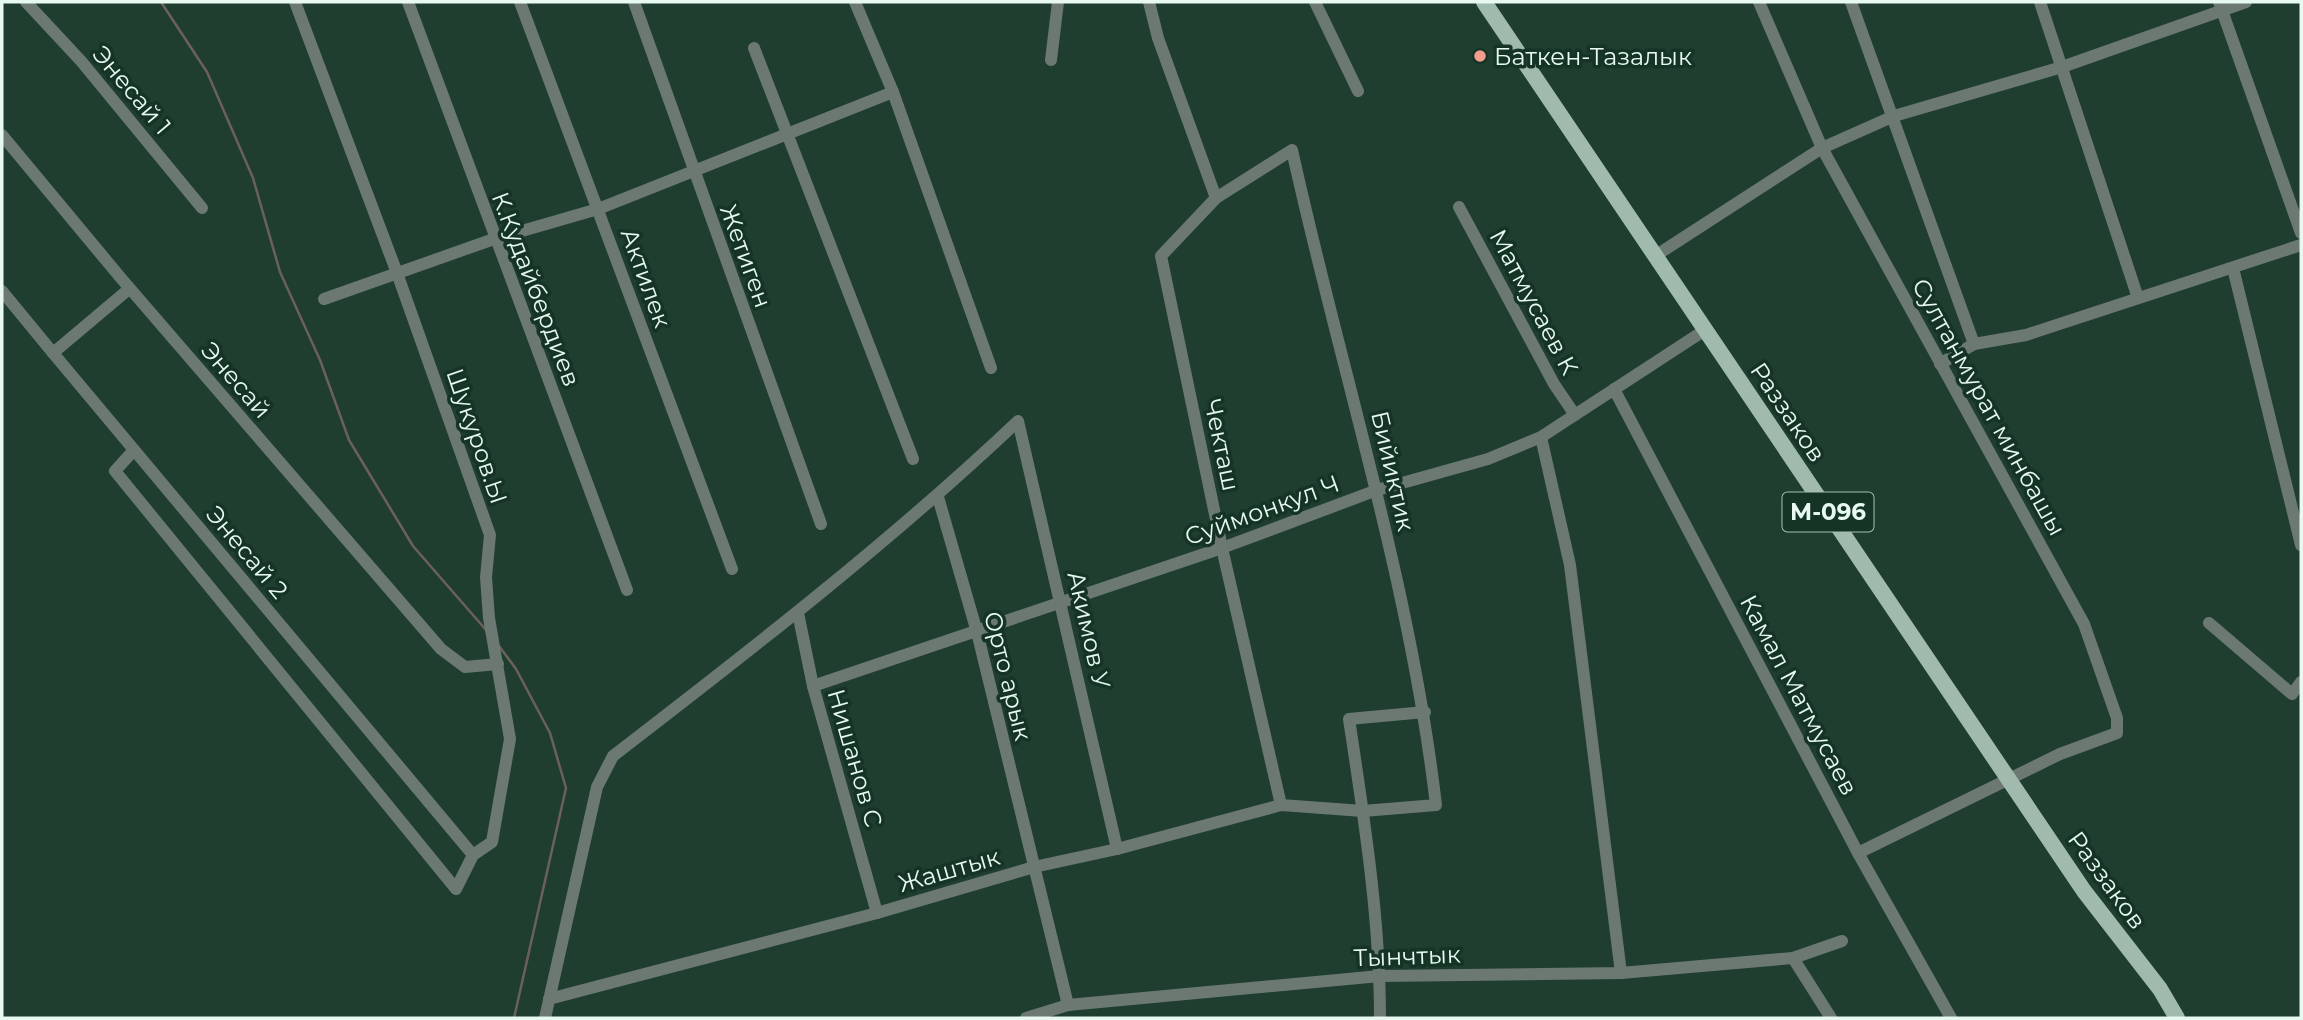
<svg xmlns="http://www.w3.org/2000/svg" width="2303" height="1020" viewBox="0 0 2303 1020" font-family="Montserrat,sans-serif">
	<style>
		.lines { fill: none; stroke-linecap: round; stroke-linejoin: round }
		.stream { stroke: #6c605a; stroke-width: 2.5 }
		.minor { stroke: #6c7973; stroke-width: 12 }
		.major { stroke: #a0bbad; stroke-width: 16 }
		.poi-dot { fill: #f49d8b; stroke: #153426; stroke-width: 2.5 }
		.labels { text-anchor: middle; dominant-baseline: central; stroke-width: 7; stroke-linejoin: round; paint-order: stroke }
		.shield { fill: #153426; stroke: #a8beb3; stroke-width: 2 }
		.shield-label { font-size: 23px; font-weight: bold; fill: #e7f9f0 }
		.poi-label { font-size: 24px; fill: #e7f9f0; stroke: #153426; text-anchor: start }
		.street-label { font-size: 24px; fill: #e7f9f0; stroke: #153426 }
	</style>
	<rect width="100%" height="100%" fill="#1f3e30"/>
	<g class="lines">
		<g class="stream">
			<polyline points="161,2 207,72 253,178 280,272 320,360 349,440 413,546 486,630"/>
			<polyline points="499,646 516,669 550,733 566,788 514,1018"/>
		</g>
		<g class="minor">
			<polyline points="26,2 81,61 202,208"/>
			<polyline points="408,2 627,590"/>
			<polyline points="520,2 732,569"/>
			<polyline points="634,2 821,524"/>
			<polyline points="855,2 893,92 991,368"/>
			<polyline points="1149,2 1158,38 1216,198"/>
			<polyline points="1315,2 1358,91"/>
			<polyline points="1759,2 1822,148 2084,624 2117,718 2117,733 2060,754 1858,853"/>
			<polyline points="1851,2 1974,344"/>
			<polyline points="2040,2 2138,298"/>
			<polyline points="2219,2 2301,233"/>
			<polyline points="754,48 913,459"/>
			<polyline points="1051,60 1058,2"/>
			<polyline points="2,135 120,277 441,649 465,667 498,664"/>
			<polyline points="1459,207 1554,384 1575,415"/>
			<polyline points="1655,256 1822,148 1894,116 2062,67 2246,2"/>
			<polyline points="2233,268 2301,545"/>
			<polyline points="129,289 53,353 473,855"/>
			<polyline points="2,291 53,353"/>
			<polyline points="324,299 494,239 598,209 893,92"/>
			<polyline points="1940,364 1974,344 2026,335 2301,245"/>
			<polyline points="1614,389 1858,853 1951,1018"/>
			<polyline points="1541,437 1570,565 1621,973"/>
			<polyline points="134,450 115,471 456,889 473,855 492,842 510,739 489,618 486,577 490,535 397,273 295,2"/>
			<polyline points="938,497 977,632 1068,1005"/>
			<polyline points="798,613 813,686 877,913"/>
			<polyline points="2209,623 2292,694 2301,682"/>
			<polyline points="813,686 1222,548 1377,490 1488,459 1541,437 1705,330"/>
			<polyline points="1793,958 1831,1018"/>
			<path d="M 549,999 L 877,913 L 1034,867 L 1117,849 L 1281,805 L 1363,811 L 1436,805 C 1410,582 1340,368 1292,150 L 1216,198 L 1161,256 L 1222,548 L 1281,805"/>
			<path d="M 545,1018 L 597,787 L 613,756 C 752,649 890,542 1018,421 L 1117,849"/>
			<polyline points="1026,1018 1068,1005 1380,976 1621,973 1793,958 1842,941"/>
			<path d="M 1380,1018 C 1380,918 1364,818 1349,719 L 1425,712"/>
		</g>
		<polyline class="major" points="1484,2 2084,891 2160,989 2177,1018"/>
	</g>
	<circle class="poi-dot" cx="1480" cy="56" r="7"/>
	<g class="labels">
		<rect class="shield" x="1782.5" y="492.5" width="91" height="39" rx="5"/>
		<g class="shield-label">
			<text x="1828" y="512">М-096</text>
		</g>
		<g class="poi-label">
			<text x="1494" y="56">Баткен-Тазалык</text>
		</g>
		<g class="street-label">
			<text transform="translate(132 90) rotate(50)">Энесай 1</text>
			<text transform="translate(746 256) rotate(70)">Жетиген</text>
			<text transform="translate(646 278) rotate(70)">Актилек</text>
			<text transform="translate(536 289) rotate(69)">К.Кудайбердиев</text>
			<text transform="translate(1534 302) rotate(62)">Матмусаев К</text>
			<text transform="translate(236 380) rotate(49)">Энесай</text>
			<text transform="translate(1989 407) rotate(61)">Султанмурат минбашы</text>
			<text transform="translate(1788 412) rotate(56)">Раззаков</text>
			<text transform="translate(477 436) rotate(71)">Шукуров.Ы</text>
			<text transform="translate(1222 445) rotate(78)">Чекташ</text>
			<text transform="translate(1393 471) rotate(77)">Бийиктик</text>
			<text transform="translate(1262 510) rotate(-20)">Суймонкул Ч</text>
			<text transform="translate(247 552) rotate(50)">Энесай 2</text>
			<text transform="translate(1089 630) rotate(77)">Акимов У</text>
			<text transform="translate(1008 676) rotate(76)">Орто арык</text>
			<text transform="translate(1799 695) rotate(62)">Камал Матмусаев</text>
			<text transform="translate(855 758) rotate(74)">Нишанов С</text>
			<text transform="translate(949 870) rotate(-16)">Жаштык</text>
			<text transform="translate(2107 880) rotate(54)">Раззаков</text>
			<text transform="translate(1407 956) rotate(-2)">Тынчтык</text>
		</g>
	</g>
	<rect width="2303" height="1020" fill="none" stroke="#e7f9f0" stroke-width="7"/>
</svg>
